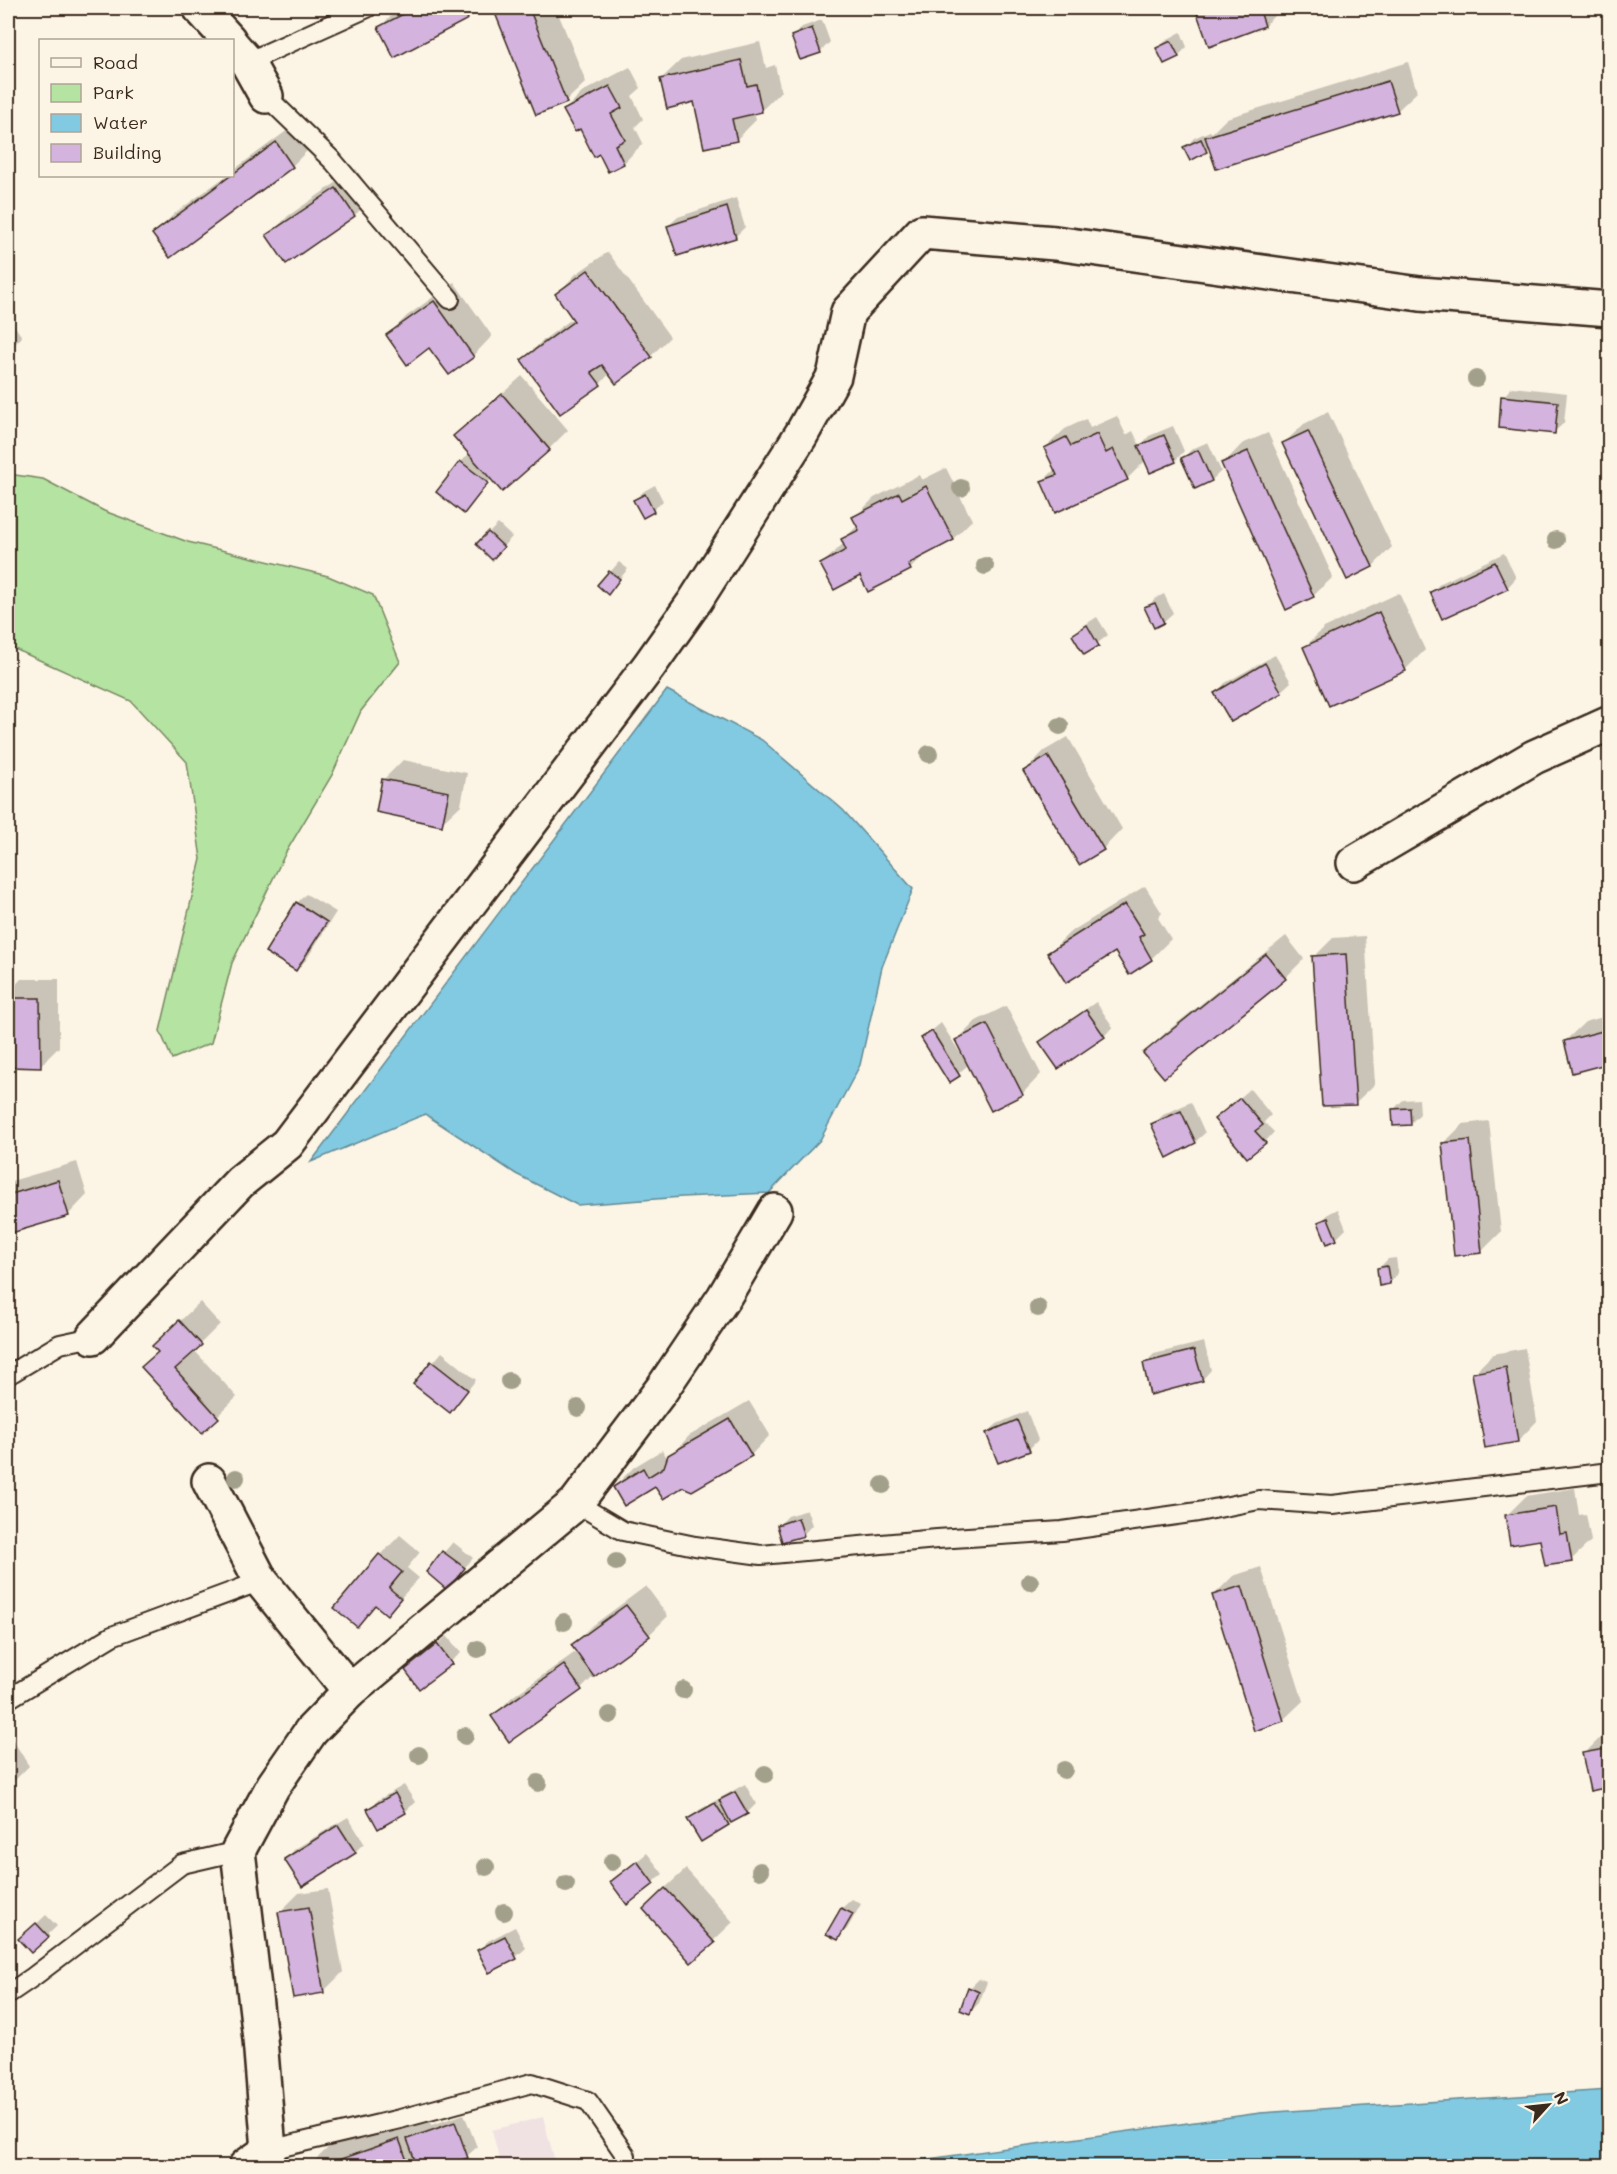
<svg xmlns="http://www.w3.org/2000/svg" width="1617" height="2174" viewBox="0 0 1617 2174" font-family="Mali,sans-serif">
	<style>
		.built { fill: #f0e1e3 }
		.green { fill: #b4e3a2; stroke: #788660; stroke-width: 1.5 }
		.water { fill: #81cae2; stroke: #658a94; stroke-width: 1.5 }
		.shadow { fill: #0003 }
		.building { fill: #d4b3de; stroke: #3b2a1e; stroke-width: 1.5 }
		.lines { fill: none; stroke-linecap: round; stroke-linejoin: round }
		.lane-casing { stroke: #3b2a1e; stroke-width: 22 }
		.street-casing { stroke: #3b2a1e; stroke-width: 38 }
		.lane { stroke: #fcf5e5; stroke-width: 18 }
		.street { stroke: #fcf5e5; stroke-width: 33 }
		.tree { fill: #a29f8a }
	</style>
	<rect width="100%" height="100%" fill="#fcf5e5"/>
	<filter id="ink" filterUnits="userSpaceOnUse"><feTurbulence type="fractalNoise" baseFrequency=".0167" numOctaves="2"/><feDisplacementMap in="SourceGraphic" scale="12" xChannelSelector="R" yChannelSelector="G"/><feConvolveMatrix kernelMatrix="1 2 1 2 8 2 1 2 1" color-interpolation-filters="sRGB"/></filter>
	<g filter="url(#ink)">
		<polygon class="built" points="543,2117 556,2166 501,2166 492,2130"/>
		<polygon class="green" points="8,474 43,479 104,511 188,542 328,576 373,595 400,662 361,711 332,775 286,852 232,963 211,1043 172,1059 160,1031 201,859 187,762 131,701 8,646"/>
		<g class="water">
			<polygon points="667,690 762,740 843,810 913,889 882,967 860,1065 820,1140 769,1193 682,1197 577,1205 516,1174 425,1114 311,1162"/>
			<polygon points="1609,2090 1609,2166 878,2166 1260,2113"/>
		</g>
		<g class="shadow">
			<polygon points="399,8 478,8 467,18 380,27"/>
			<polygon points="494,8 556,8 586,82 566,101 537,113"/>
			<polygon points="1196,8 1282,8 1265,25 1210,45"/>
			<polygon points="822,20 830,42 821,51 801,58 793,36 802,27"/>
			<polygon points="1181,32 1187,47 1178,56 1158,48 1168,39"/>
			<polygon points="760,42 766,68 775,65 781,91 761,111 754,112 756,120 737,139 695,101 661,79 681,60"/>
			<polygon points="1408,62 1417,92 1397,111 1210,147 1206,151 1185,148 1194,138 1210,131 1212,133 1227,118"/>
			<polygon points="630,67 641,88 632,96 643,119 635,127 643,143 624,163 608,170 599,152 580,127 564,110 584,91"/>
			<polygon points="296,124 312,146 292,166 170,256 154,234 174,214 226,176 232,176 232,171"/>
			<polygon points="356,169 374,196 355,215 286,262 268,236 288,216"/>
			<polygon points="736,198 745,227 736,236 678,255 668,226 678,217"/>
			<polygon points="608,252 670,337 651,356 610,373 600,384 523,360 542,341 573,318 557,294 576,274"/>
			<polygon points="454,282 492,336 473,356 449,373 430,346 388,335 407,316"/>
			<polygon points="8,316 22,337 8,351"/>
			<polygon points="522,376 568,430 549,449 492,478 464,512 461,462 470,453 455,436"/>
			<polygon points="1512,387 1567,393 1564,423 1554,432 1503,397"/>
			<polygon points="1328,412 1392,547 1373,566 1348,578 1284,443 1304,424"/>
			<polygon points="1117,416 1126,435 1133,431 1140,446 1149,436 1173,426 1184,451 1175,461 1146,460 1127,479 1042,482 1055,469 1045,448 1065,429 1086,419 1090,428"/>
			<polygon points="1268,433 1333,577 1313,596 1223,464 1242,444"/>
			<polygon points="1208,442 1221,471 1212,480 1182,459 1192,449"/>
			<polygon points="946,468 972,520 953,539 926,553 910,569 860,574 822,564 844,543 843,540 858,525 854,518 874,498 919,475 922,480"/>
			<polygon points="655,485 663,501 653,510 643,516 635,500 644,491"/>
			<polygon points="498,524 512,537 492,558 478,544"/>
			<polygon points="1504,553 1516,578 1507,588 1431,592 1441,583"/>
			<polygon points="619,562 628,569 608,592 599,585"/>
			<polygon points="1399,593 1425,650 1405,670 1305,647 1324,628"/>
			<polygon points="1164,594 1173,613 1163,622 1146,608 1156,598"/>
			<polygon points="1097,617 1108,635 1085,653 1074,635 1083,626"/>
			<polygon points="1275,655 1291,682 1281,691 1232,720 1216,693 1225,683"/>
			<polygon points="1068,737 1122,829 1103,849 1025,771 1044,751"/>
			<polygon points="403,760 467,773 461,805 441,824 384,779"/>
			<polygon points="1145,886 1162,913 1158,918 1171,939 1151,959 1129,973 1115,950 1049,953 1069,933"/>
			<polygon points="306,894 336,912 306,960 296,970 297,903"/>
			<polygon points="1286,936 1304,959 1285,978 1145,1053 1165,1033"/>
			<polygon points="1365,936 1375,1084 1355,1103 1314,957 1333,938"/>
			<polygon points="21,979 59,979 59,1047 40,1066 8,1066 8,993"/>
			<polygon points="1096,1002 1113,1027 1104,1036 1041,1042 1051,1033"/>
			<polygon points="1006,1006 1041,1074 1022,1094 969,1064 950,1081 923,1038 941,1023 962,1056 964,1054 957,1040 976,1021"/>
			<polygon points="1610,1015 1610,1062 1565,1041 1585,1022"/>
			<polygon points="1250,1089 1271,1115 1264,1122 1274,1132 1265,1142 1216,1119"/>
			<polygon points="1419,1099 1420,1114 1411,1123 1393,1110 1403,1100"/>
			<polygon points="1191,1102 1205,1133 1195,1142 1153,1125 1163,1115"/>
			<polygon points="1489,1121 1501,1232 1482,1251 1444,1143 1463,1124"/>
			<polygon points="77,1162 87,1195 68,1215 8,1232 8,1182"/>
			<polygon points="1338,1209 1346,1229 1336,1239 1320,1222 1330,1213"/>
			<polygon points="1396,1258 1398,1273 1389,1283 1379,1268 1388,1259"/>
			<polygon points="200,1302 220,1324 194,1350 237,1397 202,1431 159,1352 174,1327"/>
			<polygon points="1204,1342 1211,1370 1202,1380 1144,1364 1154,1354"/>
			<polygon points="1525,1348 1537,1421 1518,1441 1474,1373 1493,1354"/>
			<polygon points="442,1352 476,1380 450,1411 415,1384"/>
			<polygon points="749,1401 770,1435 751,1455 683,1485 614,1487 634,1467 662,1450 668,1459 689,1436"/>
			<polygon points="1027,1411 1038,1440 1029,1449 987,1433 997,1424"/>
			<polygon points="1575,1488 1579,1515 1586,1514 1591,1541 1571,1560 1506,1516 1526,1496"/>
			<polygon points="807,1510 812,1525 803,1535 779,1525 788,1516"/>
			<polygon points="400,1535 420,1552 407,1568 419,1578 387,1613 377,1604 357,1625 336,1608 381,1555"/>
			<polygon points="453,1542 473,1558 447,1588 428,1571"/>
			<polygon points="1261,1567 1303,1701 1283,1720 1214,1595 1233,1576"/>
			<polygon points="646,1586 668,1616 649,1635 596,1674 581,1689 509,1740 493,1717 512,1697 577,1651 573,1645 592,1626"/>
			<polygon points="447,1636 461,1653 420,1687 407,1670"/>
			<polygon points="1610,1733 1610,1786 1584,1754 1604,1734"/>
			<polygon points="11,1737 29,1766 8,1787 8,1739"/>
			<polygon points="745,1784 756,1804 747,1813 728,1824 689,1820 699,1810"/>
			<polygon points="404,1785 415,1802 405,1812 369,1809 378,1800"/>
			<polygon points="348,1817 364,1843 355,1852 286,1859 295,1849"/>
			<polygon points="647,1853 663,1874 627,1903 612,1882"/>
			<polygon points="686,1869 733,1922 692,1961 664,1889"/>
			<polygon points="328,1889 343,1972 324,1991 279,1913 299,1893"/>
			<polygon points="852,1899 861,1904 847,1929 837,1938 828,1933 842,1908"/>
			<polygon points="46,1915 57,1926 31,1951 30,1930"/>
			<polygon points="515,1927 526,1948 516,1957 490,1971 479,1950 488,1941"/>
			<polygon points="979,1979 987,1982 979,2003 970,2012 970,1988"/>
			<polygon points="428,2111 432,2125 464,2114 477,2147 467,2156 446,2164 447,2166 309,2166 330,2146"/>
			<polygon points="8,2159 13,2166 8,2166"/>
		</g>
		<g class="building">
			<polygon points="415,8 462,8 468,19 394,58 378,27"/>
			<polygon points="493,8 529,8 567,103 536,115"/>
			<polygon points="1195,8 1259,8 1265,26 1209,47"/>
			<polygon points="812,28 821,53 800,60 791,36"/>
			<polygon points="1171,41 1179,57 1164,64 1156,48"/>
			<polygon points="741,60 747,86 756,84 762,112 732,119 737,141 704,148 694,102 667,109 660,79"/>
			<polygon points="1388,81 1398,112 1216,169 1205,137"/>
			<polygon points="610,86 622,108 611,114 625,140 615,145 624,164 608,172 599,154 594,157 580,129 575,132 563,110"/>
			<polygon points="1201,139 1207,152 1190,161 1183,147"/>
			<polygon points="276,142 293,167 170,258 152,234"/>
			<polygon points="336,188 355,216 286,264 266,235"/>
			<polygon points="727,207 736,238 677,256 667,226"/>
			<polygon points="588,270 652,357 616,384 602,365 591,372 601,385 560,414 521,360 574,321 555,294"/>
			<polygon points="434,301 474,357 449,375 429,348 407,365 386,335"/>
			<polygon points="502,394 550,450 502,492 453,436"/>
			<polygon points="1501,396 1558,402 1555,434 1499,428"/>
			<polygon points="1308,431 1373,567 1347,580 1282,443"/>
			<polygon points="1097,434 1106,453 1113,449 1128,480 1055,513 1041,481 1057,475 1044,448 1066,437 1071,446"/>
			<polygon points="1164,435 1176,462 1150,473 1138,446"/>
			<polygon points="1198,450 1212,481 1195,489 1181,458"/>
			<polygon points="1248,451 1314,597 1286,610 1221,463"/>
			<polygon points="460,461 488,483 464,514 436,492"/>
			<polygon points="926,486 954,540 908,564 911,570 868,592 860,576 834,590 820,564 846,550 841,539 859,530 852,517 899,493 902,499"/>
			<polygon points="645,494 654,512 643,518 633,500"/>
			<polygon points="488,532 504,547 492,560 476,544"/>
			<polygon points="1495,562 1508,589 1442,619 1430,592"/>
			<polygon points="609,571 620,579 608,595 597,585"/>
			<polygon points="1155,603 1164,623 1154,628 1144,607"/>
			<polygon points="1379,612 1406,671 1329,706 1303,647"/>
			<polygon points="1087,625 1099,646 1084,655 1072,635"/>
			<polygon points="1265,663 1282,693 1231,722 1214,693"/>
			<polygon points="1048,756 1104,850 1079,865 1023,771"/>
			<polygon points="382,779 449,792 442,826 376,812"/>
			<polygon points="296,902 327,922 296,971 265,952"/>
			<polygon points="1125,904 1144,934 1139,937 1152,960 1129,975 1115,952 1066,983 1047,953"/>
			<polygon points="1266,954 1286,979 1164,1078 1143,1053"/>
			<polygon points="1346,954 1356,1105 1322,1106 1312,956"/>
			<polygon points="8,998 40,998 41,1068 8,1067"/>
			<polygon points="1086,1010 1105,1037 1058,1069 1039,1042"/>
			<polygon points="987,1024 1023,1095 991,1111 955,1040"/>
			<polygon points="1610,1029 1610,1063 1572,1073 1564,1041"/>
			<polygon points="932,1031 960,1076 949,1083 921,1038"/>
			<polygon points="1240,1098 1263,1125 1255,1131 1266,1143 1247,1158 1214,1119"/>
			<polygon points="1410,1108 1411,1125 1393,1126 1392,1109"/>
			<polygon points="1181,1111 1196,1143 1167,1158 1151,1124"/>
			<polygon points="1470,1140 1482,1253 1454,1256 1442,1143"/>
			<polygon points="58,1180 69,1216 8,1234 8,1195"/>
			<polygon points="1328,1218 1337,1240 1327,1244 1318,1222"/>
			<polygon points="1387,1266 1390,1284 1379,1286 1377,1268"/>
			<polygon points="179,1320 202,1345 175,1369 219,1418 202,1433 141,1367 158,1352 152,1346"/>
			<polygon points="1194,1350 1203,1381 1150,1395 1143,1363"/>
			<polygon points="431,1361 468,1390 450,1413 413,1384"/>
			<polygon points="1506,1367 1518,1442 1485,1448 1472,1373"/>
			<polygon points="730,1419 752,1456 692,1491 683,1487 663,1499 655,1487 624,1506 613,1487 643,1468 648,1477 664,1467 668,1455"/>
			<polygon points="1017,1420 1030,1451 998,1463 986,1433"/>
			<polygon points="1556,1507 1560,1534 1567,1533 1572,1562 1545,1566 1540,1540 1510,1545 1505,1515"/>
			<polygon points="798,1518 804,1536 782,1542 777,1525"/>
			<polygon points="442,1551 465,1568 447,1590 426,1572"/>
			<polygon points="379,1554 402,1572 389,1588 401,1598 387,1615 375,1605 357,1627 334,1608"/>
			<polygon points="1242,1586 1284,1721 1254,1731 1212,1595"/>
			<polygon points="626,1605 650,1636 594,1677 571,1645"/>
			<polygon points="437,1644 452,1664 419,1689 405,1670"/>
			<polygon points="564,1665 582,1690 509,1742 491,1716"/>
			<polygon points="1610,1748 1610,1787 1590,1791 1582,1753"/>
			<polygon points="735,1792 748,1814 731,1823 719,1800"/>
			<polygon points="395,1793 406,1813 378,1829 367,1809"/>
			<polygon points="715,1803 729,1825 701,1842 687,1819"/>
			<polygon points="338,1825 356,1853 302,1887 284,1859"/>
			<polygon points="637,1861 654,1884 627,1905 610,1882"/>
			<polygon points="665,1888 715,1943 691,1963 643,1909"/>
			<polygon points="309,1907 324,1993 293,1998 278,1912"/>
			<polygon points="841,1908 853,1914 838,1940 826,1934"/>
			<polygon points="36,1923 49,1937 31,1953 18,1939"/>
			<polygon points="505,1936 517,1959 489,1973 477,1950"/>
			<polygon points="968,1987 979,1992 970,2014 960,2010"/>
			<polygon points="455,2122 468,2158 443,2166 417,2166 407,2139"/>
			<polygon points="399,2139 409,2166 321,2166"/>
		</g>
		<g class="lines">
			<defs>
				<g id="lane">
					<polyline points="247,62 367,8"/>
					<polyline points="266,96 333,161 450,299"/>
					<polyline points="8,1375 60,1344 93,1337"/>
					<polyline points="576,1503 623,1531 695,1546 761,1555 937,1539 1062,1531 1198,1512 1259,1500 1332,1505 1610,1472"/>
					<polyline points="8,1699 112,1636 261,1581"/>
					<polyline points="8,1994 33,1977 182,1864 238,1851"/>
					<polyline points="275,2166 269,2150 400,2119 532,2083 588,2101 626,2156 624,2166"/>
				</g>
				<g id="street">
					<polyline points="200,8 229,40"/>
					<polyline points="232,45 247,62 266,96"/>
					<polyline points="1354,863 1534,757 1610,723"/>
					<polyline points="93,1337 240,1182 287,1144 649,666 695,601 801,435 834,376 848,312 922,232 1055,243 1420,294 1610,309"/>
					<polyline points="209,1481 261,1581 350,1691"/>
					<polyline points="246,2166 269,2150 260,2039 238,1851 273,1786 311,1731 350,1691 576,1503 662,1389 724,1297 775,1211"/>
				</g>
			</defs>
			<use href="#lane" class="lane-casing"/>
			<use href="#street" class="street-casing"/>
			<use href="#lane" class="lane"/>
			<use href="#street" class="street"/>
		</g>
		<g class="tree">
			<circle cx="1476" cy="379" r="9"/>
			<circle cx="961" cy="488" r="9"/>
			<circle cx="1556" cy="540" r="9"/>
			<circle cx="985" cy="566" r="9"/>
			<circle cx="1060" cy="726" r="9"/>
			<circle cx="929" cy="754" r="9"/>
			<circle cx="1038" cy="1308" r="9"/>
			<circle cx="509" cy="1381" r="9"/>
			<circle cx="578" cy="1408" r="9"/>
			<circle cx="236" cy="1478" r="9"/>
			<circle cx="883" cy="1485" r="9"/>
			<circle cx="616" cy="1562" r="9"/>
			<circle cx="1030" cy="1582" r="9"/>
			<circle cx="564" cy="1622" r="9"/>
			<circle cx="478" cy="1649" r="9"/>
			<circle cx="683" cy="1690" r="9"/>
			<circle cx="610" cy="1715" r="9"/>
			<circle cx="465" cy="1736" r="9"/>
			<circle cx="419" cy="1755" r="9"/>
			<circle cx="1064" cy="1770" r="9"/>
			<circle cx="765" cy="1774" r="9"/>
			<circle cx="538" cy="1783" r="9"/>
			<circle cx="612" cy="1862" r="9"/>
			<circle cx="486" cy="1867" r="9"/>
			<circle cx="760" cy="1871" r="9"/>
			<circle cx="566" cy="1884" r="9"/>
			<circle cx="504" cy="1912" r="9"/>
		</g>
	</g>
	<rect width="1617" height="2174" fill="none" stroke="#fcf5e5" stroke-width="30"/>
	<rect x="15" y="15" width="1587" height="2144" fill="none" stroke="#3b2a1e" stroke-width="2" filter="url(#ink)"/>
	<rect x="39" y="39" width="195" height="138" fill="#fcf5e5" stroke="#afa495" stroke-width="1.5"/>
	<rect x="51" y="58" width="30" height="9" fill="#fcf5e5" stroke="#afa495" stroke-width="1.5"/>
	<text x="93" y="69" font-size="18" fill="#3b2a1e">Road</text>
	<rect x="51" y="84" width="30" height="18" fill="#b4e3a2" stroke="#afa495" stroke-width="1.5"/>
	<text x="93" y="99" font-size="18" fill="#3b2a1e">Park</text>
	<rect x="51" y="114" width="30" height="18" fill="#81cae2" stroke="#afa495" stroke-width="1.5"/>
	<text x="93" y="129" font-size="18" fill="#3b2a1e">Water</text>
	<rect x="51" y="144" width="30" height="18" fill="#d4b3de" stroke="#afa495" stroke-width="1.5"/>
	<text x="93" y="159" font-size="18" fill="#3b2a1e">Building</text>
	<g transform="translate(1548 2105) rotate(63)" stroke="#fcf5e5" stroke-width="4.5" paint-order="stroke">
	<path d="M0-4.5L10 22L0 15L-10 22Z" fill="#3b2a1e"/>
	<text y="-9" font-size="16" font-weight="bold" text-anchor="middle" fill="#3b2a1e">N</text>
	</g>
</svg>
